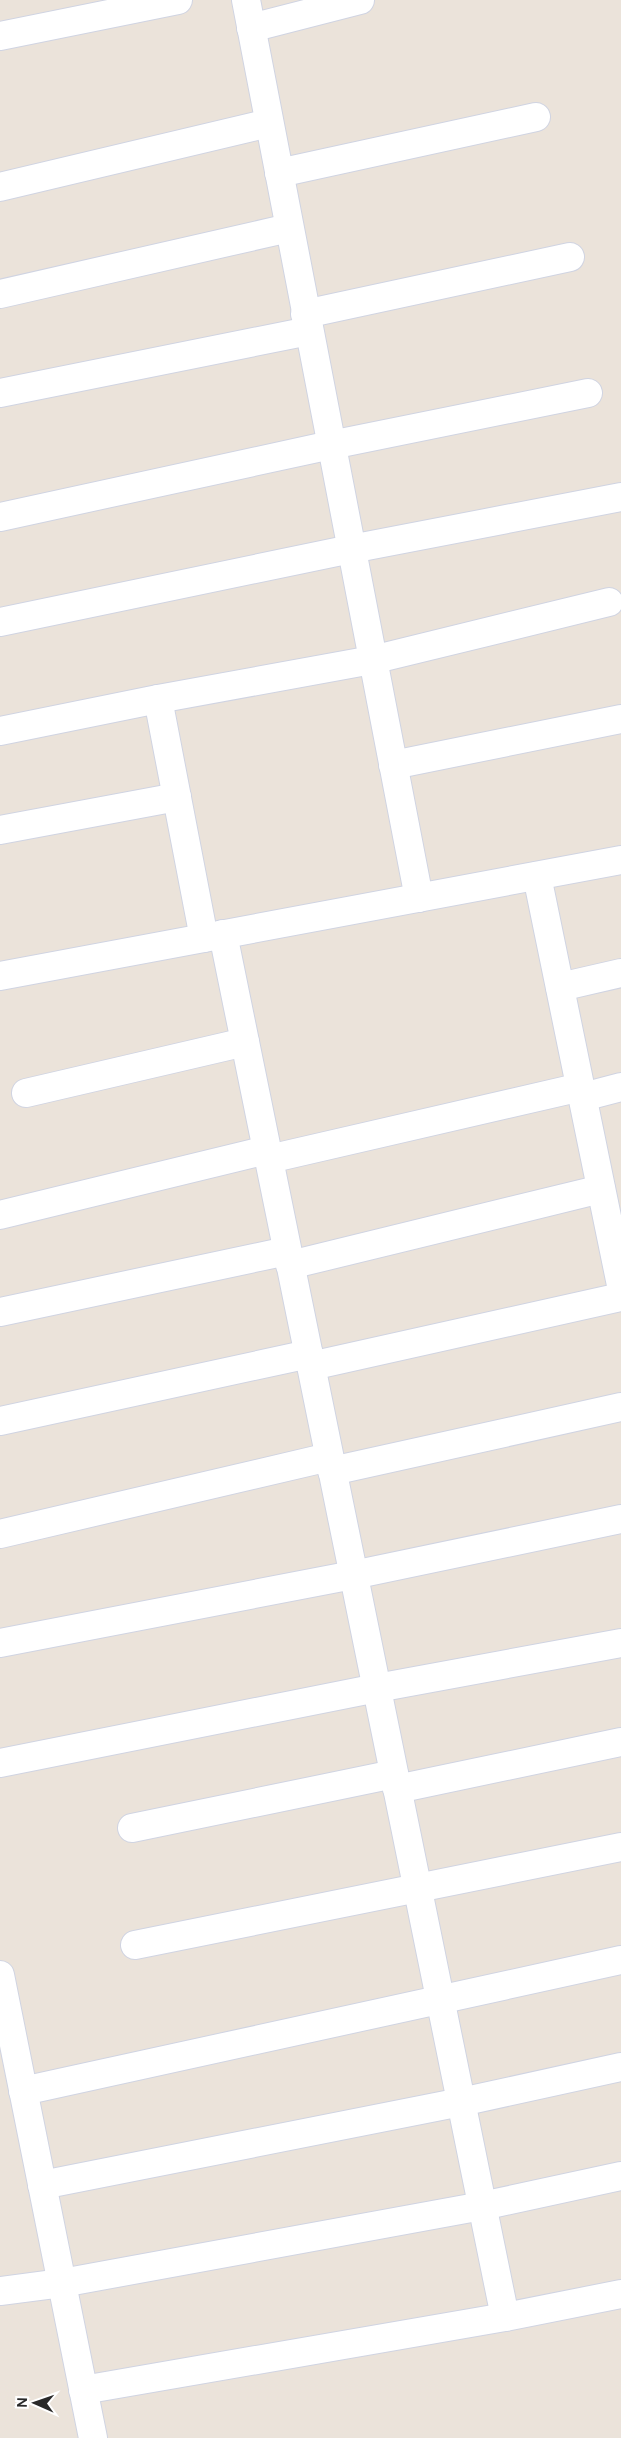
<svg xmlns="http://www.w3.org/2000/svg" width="621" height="2438" viewBox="0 0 621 2438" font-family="'DM Sans',sans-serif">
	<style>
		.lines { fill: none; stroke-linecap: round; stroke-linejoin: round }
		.minor-casing { stroke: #d0d4e2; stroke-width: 30 }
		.minor { stroke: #fff; stroke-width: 28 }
	</style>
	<rect width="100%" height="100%" fill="#ebe3da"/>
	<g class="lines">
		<defs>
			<g id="minor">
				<polyline points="246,0 419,898"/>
				<polyline points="251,28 360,0"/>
				<polyline points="0,36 178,0"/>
				<polyline points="279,173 536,117"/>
				<polyline points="0,187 269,123"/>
				<polyline points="0,294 289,228"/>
				<polyline points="305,314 570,257"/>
				<polyline points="0,393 309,331"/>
				<polyline points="0,517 331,445 588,393"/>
				<polyline points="0,622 351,549 621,497"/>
				<polyline points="0,731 158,699"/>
				<polyline points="393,765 621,719"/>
				<polyline points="0,830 177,797"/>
				<polyline points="537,876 621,1285"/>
				<polyline points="223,934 505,2317"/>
				<polyline points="204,938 158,699 372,660 609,602"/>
				<polyline points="0,976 621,860"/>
				<polyline points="560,987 621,973"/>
				<polyline points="26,1093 245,1042"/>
				<polyline points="583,1097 621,1087"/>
				<polyline points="269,1159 581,1087"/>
				<polyline points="0,1215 267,1150"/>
				<polyline points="290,1265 601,1189"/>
				<polyline points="0,1312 287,1251"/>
				<polyline points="311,1366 621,1297"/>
				<polyline points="0,1421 309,1354"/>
				<polyline points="332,1471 621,1407"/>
				<polyline points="0,1534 329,1457"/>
				<polyline points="0,1643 353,1575 621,1519"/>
				<polyline points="0,1763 377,1688 621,1643"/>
				<polyline points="397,1789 621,1742"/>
				<polyline points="132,1828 394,1774"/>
				<polyline points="135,1945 621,1847"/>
				<polyline points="0,1975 93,2438"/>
				<polyline points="23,2091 621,1960"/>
				<polyline points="42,2185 461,2102 621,2067"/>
				<polyline points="0,2291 62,2283 482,2206 621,2176"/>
				<polyline points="83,2390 505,2317 621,2294"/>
			</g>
		</defs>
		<use href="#minor" class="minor-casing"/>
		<use href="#minor" class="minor"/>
	</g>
	<g transform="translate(35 2403) rotate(272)" stroke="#ffffff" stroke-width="4" paint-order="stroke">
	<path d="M0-4L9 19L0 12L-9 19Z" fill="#292929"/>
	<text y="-8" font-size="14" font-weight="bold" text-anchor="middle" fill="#292929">N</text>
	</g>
</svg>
